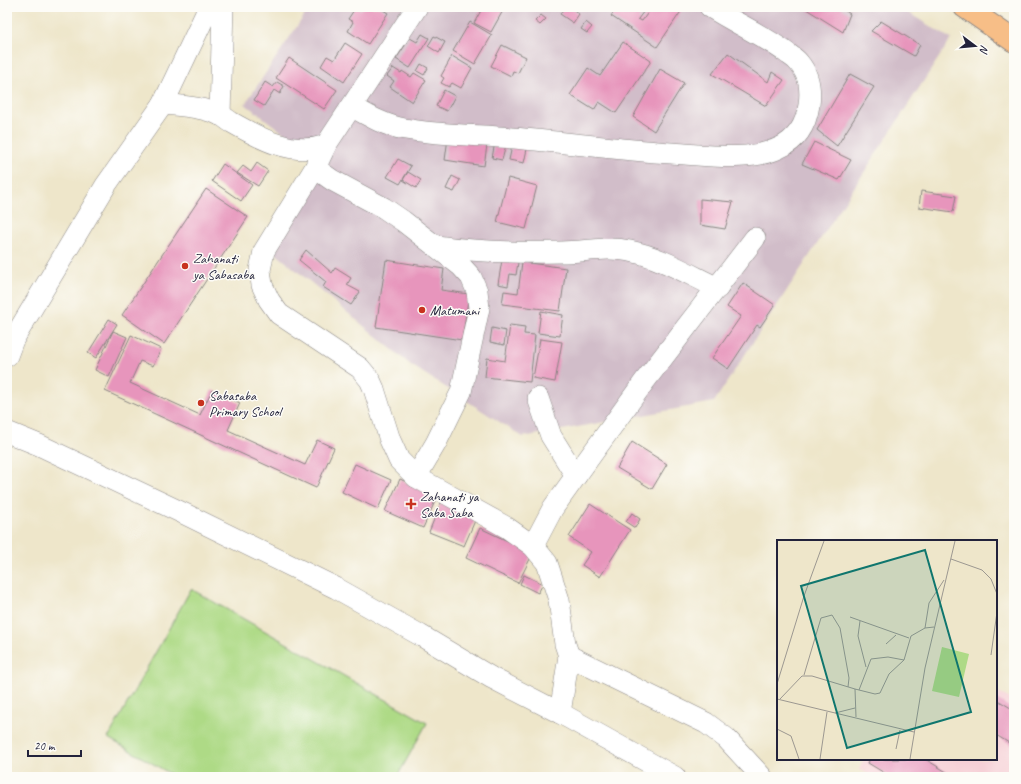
<svg xmlns="http://www.w3.org/2000/svg" width="1021" height="784" viewBox="0 0 1021 784" font-family="Caveat,sans-serif">
	<style>
		.built { fill: #f6cfd6 }
		.industrial { fill: #d1bdc9 }
		.green { fill: #aeda86; stroke: #687e60 }
		.building { fill: #e795bc }
		.lines { fill: none; stroke-linecap: round; stroke-linejoin: round }
		.minor-casing { stroke: #888482; stroke-width: 22 }
		.highway-casing { stroke: #888482; stroke-width: 24 }
		.minor { stroke: #fff; stroke-width: 21 }
		.highway { stroke: #f7be87; stroke-width: 22 }
		.poi-dot { fill: #c8321e; stroke: #fdfcf7; stroke-width: 1.5 }
		.labels { text-anchor: middle; dominant-baseline: central; stroke-width: 3; stroke-linejoin: round; paint-order: stroke }
		.poi-label { font-size: 14px; fill: #22223b; stroke: #fdfcf7; text-anchor: start }
		.inset-road { fill: none; stroke: #9c9891; stroke-width: 1 }
		.view { fill: #0f766e; fill-opacity: 0.15; stroke: #0f766e; stroke-width: 2 }
		.inset-edge { fill: none; stroke: #22223b; stroke-width: 2 }
	</style>
	<rect width="100%" height="100%" fill="#fdfcf7"/>
	<filter id="ink" filterUnits="userSpaceOnUse"><feTurbulence type="fractalNoise" baseFrequency=".025" numOctaves="2"/><feDisplacementMap in="SourceGraphic" scale="8" xChannelSelector="R" yChannelSelector="G"/><feConvolveMatrix kernelMatrix="1 2 1 2 8 2 1 2 1" color-interpolation-filters="sRGB"/></filter>
	<filter id="wash" filterUnits="userSpaceOnUse"><feTurbulence type="fractalNoise" baseFrequency=".012" numOctaves="4" result="noise"/><feDisplacementMap in="SourceGraphic" scale="16" xChannelSelector="R" yChannelSelector="G"/><feGaussianBlur stdDeviation="0.9" result="paint"/><feColorMatrix in="noise" values="0 0 0 0 0 0 0 0 0 0 0 0 0 0 0 0 0 1.4 0 .05"/><feComposite in="paint" operator="in"/></filter>
	<g filter="url(#wash)">
		<rect width="100%" height="100%" fill="#eee6ca"/>
		<polygon class="built" points="996,691 1014,701 1014,777 873,777 859,769 864,759 996,759"/>
		<polygon class="industrial" points="310,7 899,7 951,39 714,402 523,437 411,365 274,252 325,164 245,104"/>
		<polygon class="green" points="191,589 427,723 397,777 176,777 108,738"/>
		<g id="blocks">
			<g class="building">
				<polygon points="356,7 361,10 363,7 378,7 388,13 368,44 348,31 353,22 348,19"/>
				<polygon points="483,7 505,7 491,32 474,23"/>
				<polygon points="565,7 570,7 579,14 573,23 560,14"/>
				<polygon points="617,7 647,7 638,19 642,21 652,7 684,7 657,47 611,16"/>
				<polygon points="803,7 840,7 850,14 843,32"/>
				<polygon points="541,15 546,19 540,25 535,21"/>
				<polygon points="881,21 920,45 914,56 871,31"/>
				<polygon points="470,22 492,35 475,64 453,51"/>
				<polygon points="586,22 592,27 587,33 581,29"/>
				<polygon points="422,34 429,38 410,68 396,59 410,38 417,42"/>
				<polygon points="434,36 445,42 439,53 428,46"/>
				<polygon points="623,42 651,61 616,113 599,102 594,110 570,95 588,68 600,76"/>
				<polygon points="345,43 362,54 344,82 321,66 327,56 334,60"/>
				<polygon points="502,45 526,57 518,73 513,71 511,76 491,66"/>
				<polygon points="728,53 768,82 772,72 784,80 766,106 712,74"/>
				<polygon points="452,56 472,68 461,88 452,83 449,87 441,83 444,78 441,76"/>
				<polygon points="289,58 337,90 324,109 276,78"/>
				<polygon points="421,64 428,68 424,75 417,71"/>
				<polygon points="393,68 401,73 402,71 411,77 414,73 426,80 412,102 390,87 394,81 387,76"/>
				<polygon points="660,69 684,83 654,131 633,117"/>
				<polygon points="850,74 874,87 837,146 817,130"/>
				<polygon points="265,82 273,87 277,82 284,86 280,94 274,90 264,106 254,100"/>
				<polygon points="444,90 455,96 447,111 436,106"/>
				<polygon points="448,138 487,145 484,166 445,160"/>
				<polygon points="495,142 506,145 502,160 492,158"/>
				<polygon points="814,142 851,160 839,180 802,164"/>
				<polygon points="512,146 527,149 524,163 509,160"/>
				<polygon points="398,159 411,166 400,184 387,177"/>
				<polygon points="257,163 268,171 258,186 237,173 243,166 251,172"/>
				<polygon points="223,164 252,185 241,201 212,181"/>
				<polygon points="408,172 421,180 416,188 403,180"/>
				<polygon points="452,176 460,180 454,192 446,189"/>
				<polygon points="508,178 537,186 526,229 497,222"/>
				<polygon points="206,189 248,217 164,344 122,315"/>
				<polygon points="921,191 956,196 953,212 919,207"/>
				<polygon points="700,199 733,202 725,229 700,225"/>
				<polygon points="306,250 332,273 335,268 351,278 347,285 360,292 351,305 323,287 326,282 299,260"/>
				<polygon points="503,254 519,256 516,275 510,274 508,286 498,284"/>
				<polygon points="386,260 444,269 441,290 469,294 462,340 376,327"/>
				<polygon points="522,262 566,268 560,311 502,304 504,291 518,293"/>
				<polygon points="743,283 775,305 760,327 757,325 728,369 712,358 741,316 727,307"/>
				<polygon points="541,311 563,315 560,336 538,333"/>
				<polygon points="109,319 117,324 96,358 88,353"/>
				<polygon points="510,325 525,327 524,334 535,335 530,382 485,377 487,358 505,361"/>
				<polygon points="492,328 506,331 504,345 490,342"/>
				<polygon points="113,331 127,337 109,377 95,370"/>
				<polygon points="131,335 161,349 153,366 140,361 130,383 200,415 212,390 240,403 228,430 305,465 317,440 334,448 316,488 105,391"/>
				<polygon points="540,339 562,342 555,382 533,378"/>
				<polygon points="632,442 667,464 652,489 617,468"/>
				<polygon points="355,464 391,480 378,509 342,492"/>
				<polygon points="400,479 437,497 423,528 385,511"/>
				<polygon points="441,502 477,516 464,546 429,532"/>
				<polygon points="590,504 630,530 600,577 582,565 591,552 569,537"/>
				<polygon points="632,513 640,519 635,528 626,522"/>
				<polygon points="480,528 533,553 518,583 466,558"/>
				<polygon points="524,575 543,584 538,593 520,584"/>
				<polygon points="996,699 1014,710 1014,746 996,735"/>
				<polygon points="870,759 925,759 955,777 891,777 868,763"/>
			</g>
		</g>
	</g>
	<g filter="url(#ink)">
		<use href="#blocks" fill-opacity="0" stroke="#888482" stroke-width="1"/>
		<g class="lines">
			<defs>
				<g id="minor">
					<path d="M 163,104 C 181,106 203,107 220,115 C 224,116 227,120 231,122 C 259,138 293,157 326,145 L 417,7"/>
					<path d="M 353,107 C 370,117 386,126 405,129 C 445,136 485,135 524,139 C 573,143 622,150 671,153 C 703,155 750,162 779,148 C 797,140 806,125 809,105 C 811,90 810,76 799,63 C 796,59 791,56 787,53 C 763,35 735,23 710,7"/>
					<polyline points="220,115 223,7"/>
					<polyline points="326,145 315,168 264,251 260,270 262,285 269,300 279,314 360,368 370,380 374,389 390,440 399,460 416,477 506,527 533,546 547,563 559,600 565,644 569,656 560,713"/>
					<polyline points="315,168 332,180 384,208 403,221 461,266 471,277 477,291 479,308 461,392 436,443 416,477"/>
					<path d="M 436,246 C 476,252 519,253 561,252 C 584,252 607,246 630,251 C 661,257 690,275 718,288"/>
					<polyline points="7,356 13,340 106,185 163,104 209,7"/>
					<polyline points="538,398 551,436 576,476"/>
					<polyline points="7,432 39,445 187,515 336,588 420,635 492,678 560,713 675,777"/>
					<polyline points="533,546 553,508 576,476 644,382 755,238"/>
					<polyline points="569,656 706,723 726,738 762,777"/>
				</g>
				<polyline id="highway" points="965,7 1014,41"/>
			</defs>
			<use href="#minor" class="minor-casing"/>
			<use href="#highway" class="highway-casing"/>
			<use href="#minor" class="minor"/>
			<use href="#highway" class="highway"/>
		</g>
	</g>
	<g class="poi-dot">
		<circle cx="185" cy="266" r="4"/>
		<circle cx="422" cy="310" r="4"/>
		<circle cx="201" cy="403" r="4"/>
		<path d="M409 498h4v4h4v4h-4v4h-4v-4h-4v-4h4z"/>
	</g>
	<g class="labels">
		<g class="poi-label">
			<text x="193" y="258">Zahanati<tspan x="193" dy="16">ya Sabasaba</tspan></text>
			<text x="430" y="310">Matumani</text>
			<text x="209" y="395">Sabasaba<tspan x="209" dy="16">Primary School</tspan></text>
			<text x="420" y="496">Zahanati ya<tspan x="420" dy="16">Saba Saba</tspan></text>
		</g>
	</g>
	<g transform="translate(777 540)">
		<rect width="220" height="220" fill="#eee6ca"/>
		<path d="M 165,107 L 192,114 L 182,157 L 155,151 Z" fill="#aeda86"/>
		<path class="inset-road" d="M 174,19 L 205,30 L 214,39 L 220,54M 73,77 L 132,98M 83,81 L 81,96 L 89,127M 148,88 L 152,63 L 167,40M 109,104 L 119,95M 214,115 L 220,72M 27,135 L 44,78 L 55,75 L 63,88 L 72,138 L 71,147M 0,144 L 27,56 L 47,1M 78,149 L 98,154 L 103,153 L 112,134 L 127,120 L 134,96 L 148,88 L 157,87M 82,150 L 94,119 L 111,117 L 127,120M 0,159 L 137,192M 3,159 L 25,136 L 35,136 L 78,149 L 79,177M 58,173 L 78,168M 0,189 L 14,196 L 22,219M 119,209 L 123,190M 43,219 L 50,172M 133,219 L 148,128 L 178,1"/>
		<path class="view" d="M 148,10 L 194,172 L 70,208 L 24,46 Z"/>
		<rect width="220" height="220" class="inset-edge"/>
	</g>
	<rect width="1021" height="784" fill="none" stroke="#fdfcf7" stroke-width="24"/>
	<g transform="translate(975 46) rotate(106)" stroke="#fdfcf7" stroke-width="3" paint-order="stroke">
	<path d="M0-3L7 15L0 10L-7 15Z" fill="#22223b"/>
	<text y="-6" font-size="11" font-weight="bold" text-anchor="middle" fill="#22223b">N</text>
	</g>
	<path d="M28 750v6h53v-6" fill="none" stroke="#22223b" stroke-width="2"/>
	<text x="34" y="750" font-size="12" fill="#22223b" stroke="#fdfcf7" stroke-width="3" paint-order="stroke">20 m</text>
</svg>
